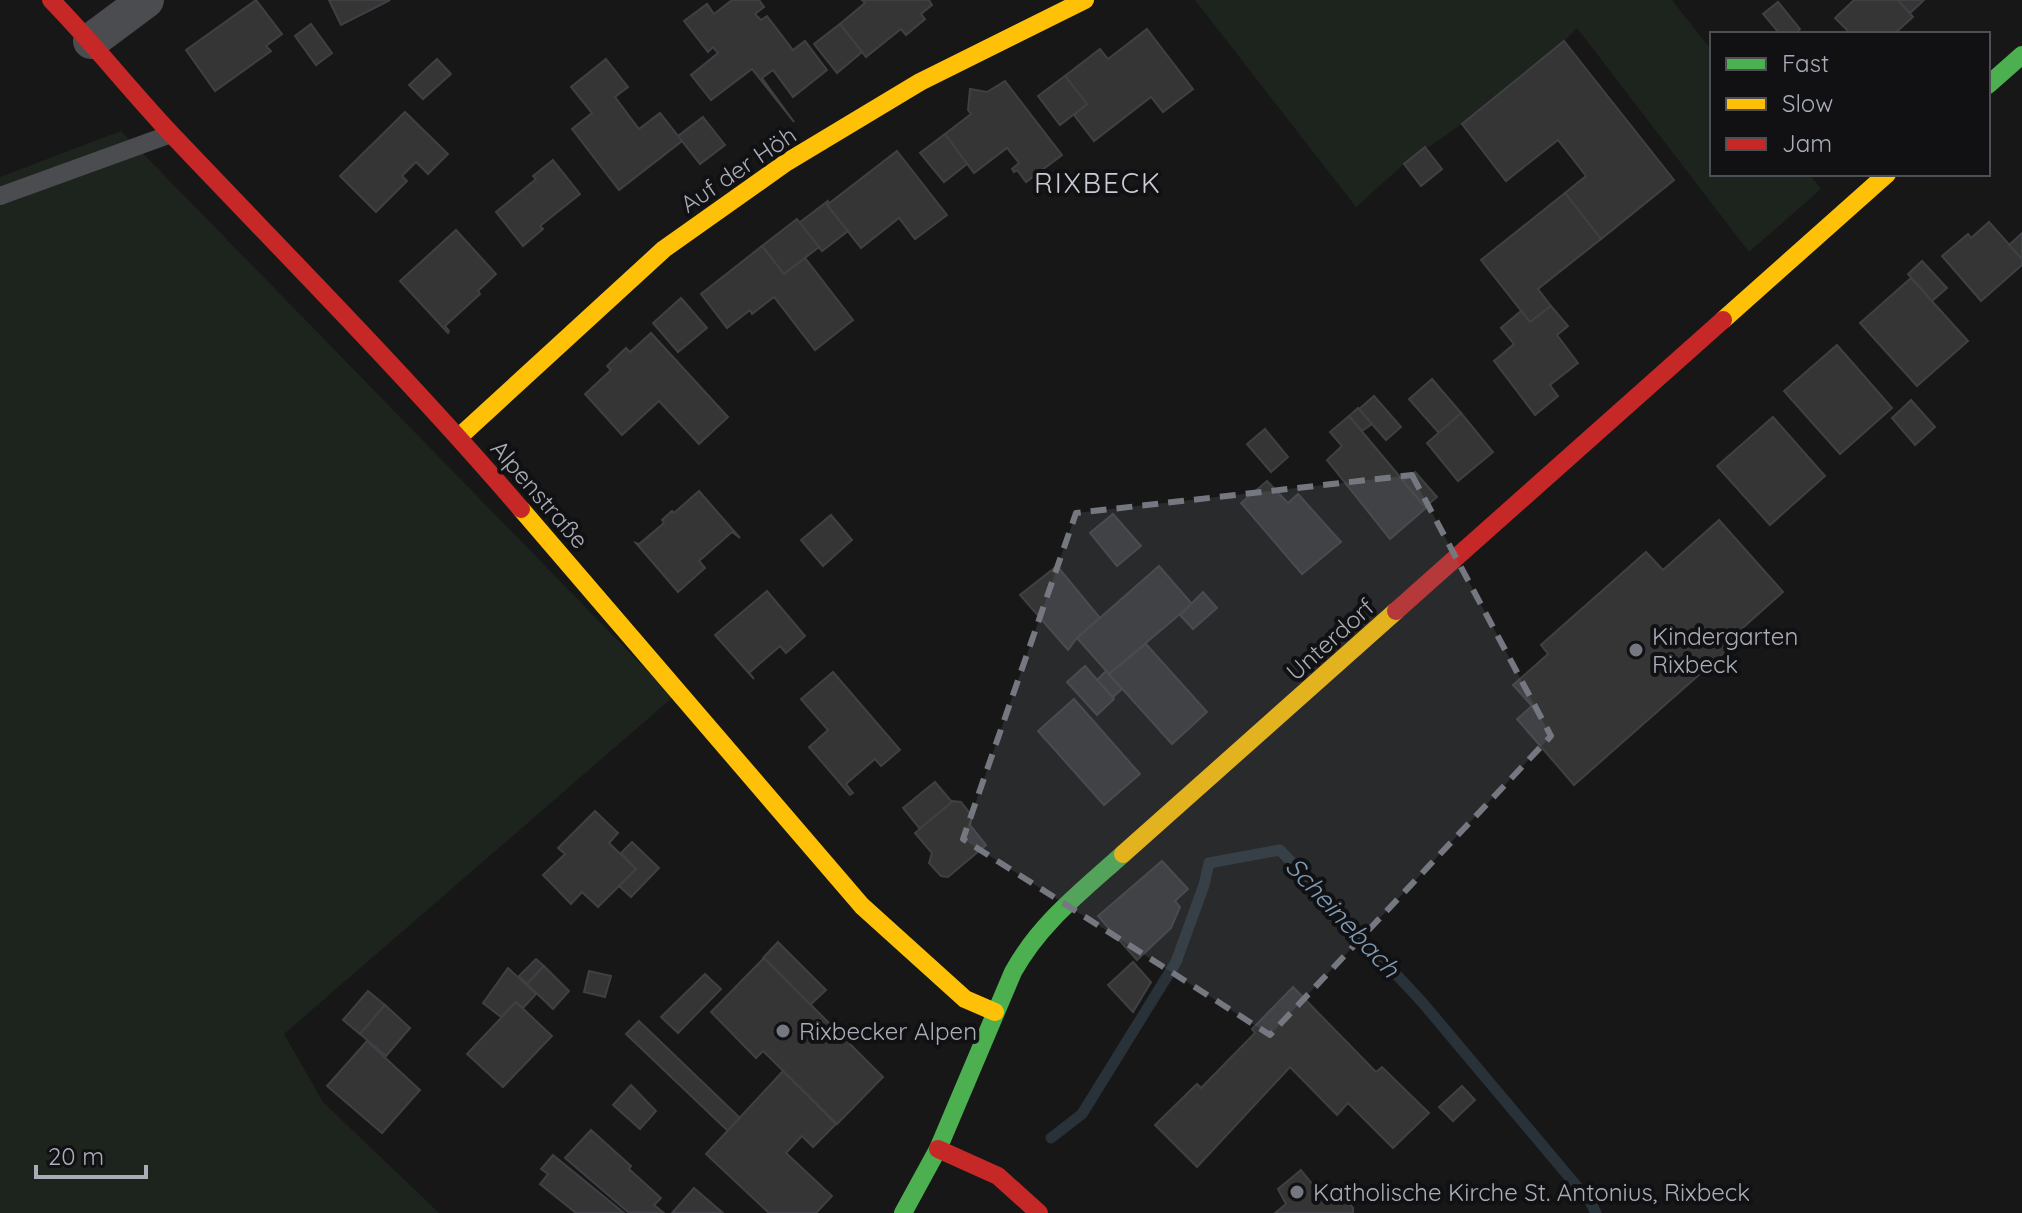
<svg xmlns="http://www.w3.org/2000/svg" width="2022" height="1213" viewBox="0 0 2022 1213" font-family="Quicksand,sans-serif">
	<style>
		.green { fill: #1d241e }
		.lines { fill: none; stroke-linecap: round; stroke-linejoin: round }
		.stream { stroke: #2a3239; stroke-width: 11 }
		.building { fill: #353536; stroke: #3f4043; stroke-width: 2 }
		.lane { stroke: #4b4c50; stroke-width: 18 }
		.street { stroke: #4b4c50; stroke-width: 36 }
		.fast { stroke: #4caf50; stroke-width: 18 }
		.slow { stroke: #ffc107; stroke-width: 18 }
		.jam { stroke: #c62828; stroke-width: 18 }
		.marked { fill: #757880; fill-opacity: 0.2; stroke: #757880; stroke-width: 6; stroke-dasharray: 16 10; stroke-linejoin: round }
		.poi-dot { fill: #757880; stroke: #111113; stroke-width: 3 }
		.labels { text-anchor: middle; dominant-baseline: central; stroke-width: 8; stroke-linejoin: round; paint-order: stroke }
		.street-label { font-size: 24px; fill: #a8adb8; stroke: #111113 }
		.poi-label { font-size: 24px; fill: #a8adb8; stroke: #111113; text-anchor: start }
		.water-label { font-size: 26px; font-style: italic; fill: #7f9bb3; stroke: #111113 }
		.quarter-label { font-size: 28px; letter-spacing: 2px; fill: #c9ccd4; stroke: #111113 }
	</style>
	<rect width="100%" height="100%" fill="#171717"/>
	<g class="green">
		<polygon points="1195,0 1672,0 1712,51 1712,174 1809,174 1821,189 1749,252 1577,28 1564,41 1462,124 1404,164 1356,207"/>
		<polygon points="121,131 673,697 284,1034 323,1102 439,1213 0,1213 0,177"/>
	</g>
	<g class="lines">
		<polyline class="stream" points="1051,1138 1082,1114 1176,962 1204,885 1209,863 1280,850 1422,1002 1591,1203 1596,1213"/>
	</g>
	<g class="building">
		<polygon points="256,0 282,34 266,46 271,51 215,91 186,50"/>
		<polygon points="329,0 390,0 341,25"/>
		<polygon points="732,0 759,0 764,7 755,14 761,20 767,16 793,50 805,41 827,70 793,97 773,70 762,78 794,122 752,69 711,100 691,75 718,53 713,47 708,52 684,21 707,4 714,14"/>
		<polygon points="862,0 929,0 932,5 921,14 925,19 906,35 901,29 866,57 840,24 865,3"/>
		<polygon points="1854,0 1898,0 1913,17 1894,34 1851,34 1835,18"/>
		<polygon points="1898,0 1924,0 1910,13"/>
		<polygon points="1778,2 1800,29 1794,34 1780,34 1763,14"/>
		<polygon points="311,24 332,53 316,65 295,36"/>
		<polygon points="840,24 862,52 837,73 814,44"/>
		<polygon points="1147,29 1193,89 1163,112 1151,97 1094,141 1074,115 1087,104 1065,76 1100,49 1108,59"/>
		<polygon points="1564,41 1674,180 1601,239 1565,193 1586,176 1558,140 1506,181 1462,124"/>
		<polygon points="437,59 451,74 423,99 409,85"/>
		<polygon points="606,59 628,87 615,97 639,129 660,113 682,141 619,190 572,129 592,113 571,87"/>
		<polygon points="1065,76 1087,104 1060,125 1038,96"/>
		<polygon points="1005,81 1062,155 1026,182 1017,170 1014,172 1012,169 1019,163 1007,148 974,173 945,134 971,114 968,110 970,89 987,92"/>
		<polygon points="405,112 448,154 428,174 416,162 402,176 407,181 376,212 340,176"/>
		<polygon points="703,117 725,145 700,164 678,136"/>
		<polygon points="945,134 967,164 944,182 920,153"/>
		<polygon points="1425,147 1442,169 1421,186 1404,164"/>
		<polygon points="897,151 947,215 915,239 899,218 861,248 827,205"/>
		<polygon points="553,160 580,194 540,226 543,229 523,246 496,212 536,179 533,176"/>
		<polygon points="1565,193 1601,239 1538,289 1551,306 1530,322 1481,260"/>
		<polygon points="828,201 829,204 827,205 848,231 822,251 799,223"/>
		<polygon points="797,219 819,247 784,274 762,246"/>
		<polygon points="1989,222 2022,259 2022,265 1981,301 1942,256 1968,234 1971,238"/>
		<polygon points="456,230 496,274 478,291 480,294 445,326 449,331 448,333 400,281"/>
		<polygon points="2022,233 2022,259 2009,245"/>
		<polygon points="762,246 784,274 805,258 853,320 815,350 774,297 752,314 750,310 727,328 701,294"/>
		<polygon points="1922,261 1947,288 1932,301 1908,274"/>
		<polygon points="1911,278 1968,341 1917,386 1860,323"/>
		<polygon points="681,298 707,328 678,352 653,323"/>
		<polygon points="1551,306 1568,326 1557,335 1578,363 1550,385 1558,396 1535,415 1494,361 1514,344 1501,328 1521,311 1530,322"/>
		<polygon points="651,333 728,417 699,444 659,401 622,435 585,394 611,370 607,366 626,348 630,352"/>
		<polygon points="1837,345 1892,408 1840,454 1784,391"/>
		<polygon points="1432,379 1461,413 1439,433 1409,399"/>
		<polygon points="1374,396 1401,427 1386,440 1359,409"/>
		<polygon points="1911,400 1935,427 1915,445 1892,418"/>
		<polygon points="1358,408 1372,424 1362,431 1349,416"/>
		<polygon points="1461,413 1493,452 1458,481 1427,443"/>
		<polygon points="1349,416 1426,508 1390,539 1327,460 1342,446 1330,432"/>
		<polygon points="1773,417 1825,476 1770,525 1717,466"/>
		<polygon points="1265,429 1288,457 1271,472 1247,444"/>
		<polygon points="1415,472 1437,497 1425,507 1403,481"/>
		<polygon points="1267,481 1288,503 1298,494 1341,542 1302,574 1241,503"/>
		<polygon points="699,491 740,538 732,532 699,561 705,568 678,592 636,543 639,544 664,523 662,520 672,511 674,513"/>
		<polygon points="1113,514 1141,546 1117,566 1090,533"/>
		<polygon points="831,515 852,540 823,566 801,540"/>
		<polygon points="1719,520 1783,592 1729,640 1733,645 1574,785 1517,719 1532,706 1513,685 1548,654 1541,645 1646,552 1663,570"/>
		<polygon points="1057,566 1100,618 1077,638 1068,650 1020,595"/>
		<polygon points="1159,566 1192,604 1109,674 1077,638"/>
		<polygon points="767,591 805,636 786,653 780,646 749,673 754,679 715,635"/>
		<polygon points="1203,592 1217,608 1193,629 1180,615"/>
		<polygon points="1146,644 1207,712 1172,744 1109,674"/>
		<polygon points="1085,666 1114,699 1097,715 1067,682"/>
		<polygon points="1106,671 1122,689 1113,697 1097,680"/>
		<polygon points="833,672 900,750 881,766 875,759 846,784 853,793 850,795 809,747 828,730 801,699"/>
		<polygon points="1074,699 1140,774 1104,805 1038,731"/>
		<polygon points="935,782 952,802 920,829 903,808"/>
		<polygon points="953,801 961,802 972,816 970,825 986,845 948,877 941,876 929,863 932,853 915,833"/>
		<polygon points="595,811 618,833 609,843 636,869 598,907 582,892 571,904 543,875 565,854 558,848"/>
		<polygon points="632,842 659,868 631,897 619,886 636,869 621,853"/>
		<polygon points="1162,861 1188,889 1175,901 1180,907 1171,928 1137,960 1098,916"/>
		<polygon points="778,942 826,990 810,1005 763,958"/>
		<polygon points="764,958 883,1077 837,1124 763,1051 756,1058 711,1012"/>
		<polygon points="536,959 544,966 527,984 519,976"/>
		<polygon points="1133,962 1151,982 1133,1012 1108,985"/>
		<polygon points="544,966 569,991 553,1009 527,984"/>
		<polygon points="508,968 536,994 523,1008 516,1002 501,1017 483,1003"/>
		<polygon points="589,971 611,976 605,997 584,992"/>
		<polygon points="705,974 721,989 678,1033 661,1017"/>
		<polygon points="1293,987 1376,1072 1382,1067 1429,1113 1393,1148 1348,1103 1337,1115 1290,1067 1197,1167 1155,1125 1197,1084 1201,1088 1255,1033 1252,1029"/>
		<polygon points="368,991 385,1005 360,1034 343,1020"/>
		<polygon points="516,1002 552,1036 503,1087 467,1054"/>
		<polygon points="385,1005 410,1028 386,1056 360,1034"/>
		<polygon points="639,1021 740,1118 728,1131 626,1034"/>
		<polygon points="367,1041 420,1090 382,1133 327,1086"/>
		<polygon points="783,1071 836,1124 813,1147 802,1136 786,1153 832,1196 816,1213 769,1213 706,1154"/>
		<polygon points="631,1085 656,1111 640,1129 613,1105"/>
		<polygon points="1462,1086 1475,1100 1453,1121 1439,1107"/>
		<polygon points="591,1130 631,1166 629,1169 661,1198 654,1205 664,1213 628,1212 565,1158"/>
		<polygon points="553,1155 624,1213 576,1213 540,1184 548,1174 541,1169"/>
		<polygon points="1301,1170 1316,1189 1314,1191 1318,1197 1326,1192 1343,1194 1353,1208 1353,1213 1275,1213 1286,1204 1278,1189"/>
		<polygon points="694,1188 723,1213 672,1213"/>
	</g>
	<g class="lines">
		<polyline class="lane" points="0,196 171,134"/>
		<polyline class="street" points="91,41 146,0"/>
		<g class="fast">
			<polyline points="1988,85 2022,55"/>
			<path d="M 903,1213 L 938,1149 L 1013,972 C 1040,923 1082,891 1123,854"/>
		</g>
		<g class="slow">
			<polyline points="1723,320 1887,174"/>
			<polyline points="459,437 664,249 787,162 920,82 1085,0"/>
			<polyline points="521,509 862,906 965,999 995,1012"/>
			<polyline points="1123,854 1396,611"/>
		</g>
		<g class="jam">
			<path d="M 51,0 C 95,45 134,95 177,140 C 293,262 411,381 521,509"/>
			<polyline points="1396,611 1723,320"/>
			<polyline points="938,1149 998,1176 1039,1213"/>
		</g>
	</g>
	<path class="marked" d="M 1412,475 L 1551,736 L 1270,1035 L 963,839 L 1076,513 Z"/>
	<g class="poi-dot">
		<circle cx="1636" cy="650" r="8"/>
		<circle cx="783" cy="1031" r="8"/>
		<circle cx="1297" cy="1192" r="8"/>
	</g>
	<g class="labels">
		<g class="street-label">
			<text transform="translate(738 169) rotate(-34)">Auf der Höh</text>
			<text transform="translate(540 494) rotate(49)">Alpenstraße</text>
			<text transform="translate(1330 639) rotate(-42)">Unterdorf</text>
		</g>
		<g class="poi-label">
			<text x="1652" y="636">Kindergarten<tspan x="1652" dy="28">Rixbeck</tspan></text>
			<text x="799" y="1031">Rixbecker Alpen</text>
			<text x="1313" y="1192">Katholische Kirche St. Antonius, Rixbeck</text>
		</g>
		<g class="water-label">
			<text transform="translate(1343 917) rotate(47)">Scheinebach</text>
		</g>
		<g class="quarter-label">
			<text x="1098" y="182">RIXBECK</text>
		</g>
	</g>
	<rect x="1710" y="32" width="280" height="144" fill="#111113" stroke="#4d4f55" stroke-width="2"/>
	<rect x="1726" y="58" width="40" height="12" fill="#4caf50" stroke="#4d4f55" stroke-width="2"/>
	<text x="1782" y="72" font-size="24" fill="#a8adb8">Fast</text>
	<rect x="1726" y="98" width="40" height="12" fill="#ffc107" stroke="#4d4f55" stroke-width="2"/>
	<text x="1782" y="112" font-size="24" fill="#a8adb8">Slow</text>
	<rect x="1726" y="138" width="40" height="12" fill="#c62828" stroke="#4d4f55" stroke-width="2"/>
	<text x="1782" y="152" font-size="24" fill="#a8adb8">Jam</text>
	<path d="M36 1165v12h110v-12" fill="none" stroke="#a8adb8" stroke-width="4"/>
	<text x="48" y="1165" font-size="24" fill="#a8adb8" stroke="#111113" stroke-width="6" paint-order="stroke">20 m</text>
</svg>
